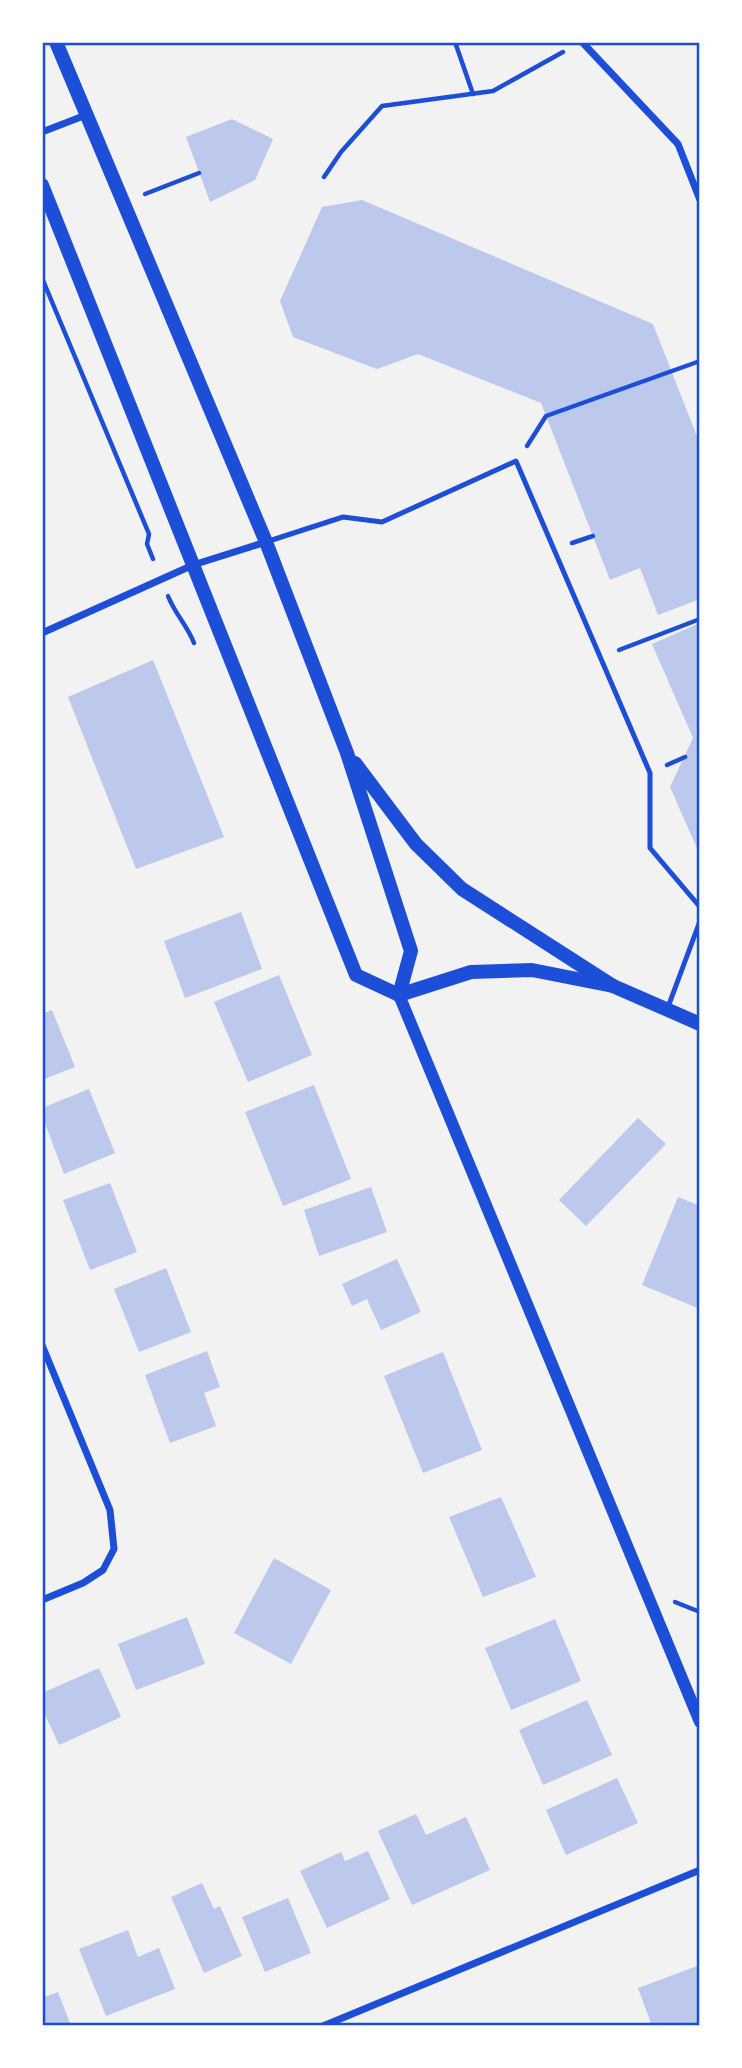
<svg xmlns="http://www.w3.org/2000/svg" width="742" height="2068" viewBox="0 0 742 2068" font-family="'Alegreya Sans',sans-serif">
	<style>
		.building { fill: #bdc9ec }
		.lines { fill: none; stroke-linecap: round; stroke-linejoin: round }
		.path { stroke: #1d4ed8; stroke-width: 4.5 }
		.service { stroke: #1d4ed8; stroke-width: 5 }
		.minor { stroke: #1d4ed8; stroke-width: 7 }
		.tertiary { stroke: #1d4ed8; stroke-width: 12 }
		.secondary { stroke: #1d4ed8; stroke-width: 14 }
		.neatline { fill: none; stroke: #1d4ed8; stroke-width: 2.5 }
	</style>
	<rect width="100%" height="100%" fill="#f2f2f2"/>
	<g class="building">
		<polygon points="232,119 273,139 255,180 210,202 186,137"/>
		<polygon points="362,200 653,324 700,444 700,599 658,615 640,568 610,580 541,403 418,354 377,369 293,337 280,301 322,207"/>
		<polygon points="700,623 700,855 670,787 693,738 652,644"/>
		<polygon points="153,660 224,837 136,869 68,697"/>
		<polygon points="241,912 262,969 185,998 164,941"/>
		<polygon points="279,975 312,1055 248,1082 214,1002"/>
		<polygon points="52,1010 75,1067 42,1080 42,1014"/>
		<polygon points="314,1085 351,1179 283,1206 245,1112"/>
		<polygon points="89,1089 115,1153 64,1174 42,1115 42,1108"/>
		<polygon points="638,1118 666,1144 586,1226 559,1200"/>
		<polygon points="110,1183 137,1252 90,1270 63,1200"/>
		<polygon points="371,1187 387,1232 319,1256 304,1210"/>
		<polygon points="678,1197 700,1206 700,1309 642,1285"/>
		<polygon points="397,1259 421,1312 381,1330 367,1299 352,1306 342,1284"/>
		<polygon points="166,1268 191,1332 139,1352 114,1289"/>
		<polygon points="207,1351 220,1387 204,1393 216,1426 170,1443 145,1375"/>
		<polygon points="443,1352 482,1450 423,1473 384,1376"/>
		<polygon points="501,1497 536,1577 483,1597 449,1517"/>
		<polygon points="274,1558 331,1590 291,1664 234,1633"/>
		<polygon points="187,1617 205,1664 136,1690 118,1644"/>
		<polygon points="555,1619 581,1681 511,1710 485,1648"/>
		<polygon points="99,1668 121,1717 59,1745 42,1708 42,1693"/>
		<polygon points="587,1700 612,1755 543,1785 519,1730"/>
		<polygon points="617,1778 638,1823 566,1855 546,1810"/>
		<polygon points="416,1814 426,1835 466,1817 490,1870 412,1905 378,1831"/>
		<polygon points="368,1851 390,1899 327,1928 300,1871 341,1852 345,1861"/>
		<polygon points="202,1883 214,1909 220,1906 242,1956 204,1973 171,1897"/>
		<polygon points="288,1898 311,1953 265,1972 242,1917"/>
		<polygon points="128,1930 138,1957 159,1948 175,1989 106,2016 79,1949"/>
		<polygon points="700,1965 700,2026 652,2026 638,1988"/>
		<polygon points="58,1992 71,2026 42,2026 42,1998"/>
	</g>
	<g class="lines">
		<g class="path">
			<polyline points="455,42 473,94"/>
			<polyline points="324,177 341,152 382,106 493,91 563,52"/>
			<polyline points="145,194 199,173"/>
			<polyline points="42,278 149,534 147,544 153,559"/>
			<polyline points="527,446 546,416 700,361"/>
			<polyline points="572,543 593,536"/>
			<path d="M 168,596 C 175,614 187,625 194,643"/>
			<polyline points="619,650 700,619"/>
			<polyline points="667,765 685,757"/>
			<polyline points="675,1602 700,1612"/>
		</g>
		<g class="service">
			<polyline points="269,541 343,517 382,522 516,461 650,773 650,848 700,907"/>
			<polyline points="668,1007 700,921"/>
		</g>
		<g class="minor">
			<polyline points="582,42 678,144 700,200"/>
			<polyline points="42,132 86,115"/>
			<polyline points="42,633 193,565 266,542"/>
			<polyline points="42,1345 110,1510 114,1549 103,1570 83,1583 42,1600"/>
			<polyline points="323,2026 700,1870"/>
		</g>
		<polyline class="tertiary" points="399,995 700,1722"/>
		<g class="secondary">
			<polyline points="56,42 266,542 347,753 411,951 399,995"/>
			<polyline points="42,185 356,975 399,995"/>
			<polyline points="355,763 416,844 462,889 613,986"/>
			<polyline points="399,995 471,972 532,970 613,986 700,1024"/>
		</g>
	</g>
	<rect width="742" height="2068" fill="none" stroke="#ffffff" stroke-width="88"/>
	<rect x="44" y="44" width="654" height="1980" class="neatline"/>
</svg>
